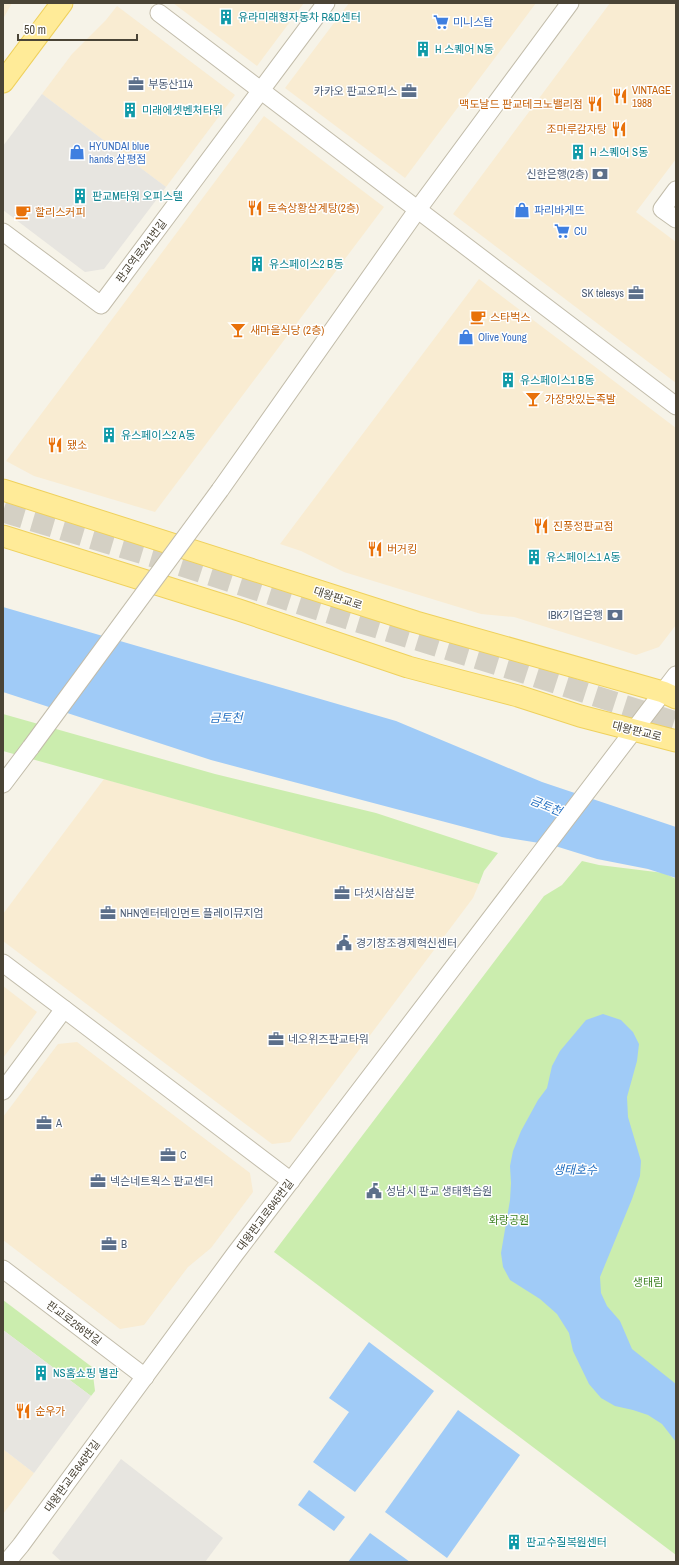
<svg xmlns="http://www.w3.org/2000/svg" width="679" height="1565" viewBox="0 0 679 1565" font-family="'Archivo Narrow','Noto Sans KR',sans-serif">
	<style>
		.commercial { fill: #f9ecd2 }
		.green { fill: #cbedae }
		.parking { fill: #e7e5e0 }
		.water { fill: #a0cbf7 }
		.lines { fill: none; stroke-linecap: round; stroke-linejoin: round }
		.major-tunnel { stroke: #d4d0c4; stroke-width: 21; stroke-dasharray: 21 10; stroke-linecap: butt }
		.minor-casing { stroke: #c2bcaa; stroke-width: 19 }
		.major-casing { stroke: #efd15d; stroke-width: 23 }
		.minor { stroke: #fff; stroke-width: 17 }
		.major { stroke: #ffeb98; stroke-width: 21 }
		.minor-bridge-casing { stroke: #c2bcaa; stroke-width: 19; stroke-linecap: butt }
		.minor-bridge { stroke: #fff; stroke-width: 17 }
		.labels { text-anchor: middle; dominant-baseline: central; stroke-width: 3; stroke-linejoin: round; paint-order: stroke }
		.culture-label { font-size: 11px; fill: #0d838f; stroke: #fff; text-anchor: start }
		.shop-label { font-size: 11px; fill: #366cbe; stroke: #fff; text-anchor: start }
		.service-label { font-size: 11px; fill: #4e5e75; stroke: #fff; text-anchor: start }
		.food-label { font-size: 11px; fill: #c56008; stroke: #fff; text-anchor: start }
		.street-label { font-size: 11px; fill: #4a4436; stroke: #fff }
		.park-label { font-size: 11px; fill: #3e8223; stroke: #fff }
		.water-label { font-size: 12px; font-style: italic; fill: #2470c1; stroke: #fff }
	</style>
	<rect width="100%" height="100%" fill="#f6f3e8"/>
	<g class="commercial">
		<polygon points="3,3 12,3 3,19"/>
		<polygon points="173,3 304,3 257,66"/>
		<polygon points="349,3 536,3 405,178 285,88"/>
		<polygon points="610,3 676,3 676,159 636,212 676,242 676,383 453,214"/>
		<polygon points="117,6 235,95 166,187 42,94 72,54 106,20"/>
		<polygon points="264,116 384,207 155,512 34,476 6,461"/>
		<polygon points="479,279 676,428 676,625 659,647 636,655 514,617 481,614 344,572 301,551 280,544"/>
		<polygon points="104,779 479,884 473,898 290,1142 272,1144 3,941 3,914"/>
		<polygon points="3,986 37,1012 3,1058"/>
		<polygon points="77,1042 250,1173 253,1192 211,1248 188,1267 144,1325 120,1329 3,1240 3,1117 58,1044"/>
		<polygon points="3,1449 34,1473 3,1514"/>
	</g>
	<g class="green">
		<polygon points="3,714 215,774 376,813 498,853 484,871 479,884 3,751"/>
		<polygon points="582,861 599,865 664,873 676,879 676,1555 274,1252 544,896 562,885"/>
		<polygon points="3,1300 92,1367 95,1391 91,1396 3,1330"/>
	</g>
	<g class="parking">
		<polygon points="42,94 166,187 104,269 85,272 3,210 3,146"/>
		<polygon points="3,1330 91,1396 34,1473 3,1449"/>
		<polygon points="121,1459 223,1538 205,1562 62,1562 52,1553"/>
	</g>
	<g class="water">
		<polygon points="3,607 396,721 542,782 676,827 676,878 648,869 597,859 552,845 502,837 211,760 3,692"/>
		<polygon points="603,1014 621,1020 633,1032 639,1044 637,1061 627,1097 628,1117 641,1161 640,1176 632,1199 600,1277 601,1293 607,1306 620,1321 632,1349 676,1384 676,1442 662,1424 648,1415 633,1410 615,1406 601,1398 589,1384 573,1351 569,1333 557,1314 540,1299 510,1280 503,1267 501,1253 510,1200 511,1183 510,1166 513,1151 521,1131 538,1100 547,1088 552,1066 560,1051 586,1020"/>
		<polygon points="369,1342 434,1391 355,1492 313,1462 349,1412 329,1398"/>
		<polygon points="458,1410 520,1455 447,1558 385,1512"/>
		<polygon points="309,1490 345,1517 334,1531 298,1505"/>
		<polygon points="370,1533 410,1562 348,1562"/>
	</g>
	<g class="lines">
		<polyline class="major-tunnel" points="3,512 157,558 309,607 524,673 676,722"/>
		<defs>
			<g id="minor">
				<polyline points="159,13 676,406"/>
				<polyline points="676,190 662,209 676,219"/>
				<polyline points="3,232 101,305 326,3"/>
				<polyline points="220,490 418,209 570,3"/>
				<polyline points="3,784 31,747"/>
				<polyline points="3,963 64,1009"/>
				<polyline points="3,1091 64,1009 291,1181"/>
				<polyline points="3,1269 145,1377"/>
				<polyline points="7,1562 21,1545 235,1254 676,675"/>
			</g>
			<g id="major">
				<polyline points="3,82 62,3"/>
				<polyline points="3,490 416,622 663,692 676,698"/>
				<polyline points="3,536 239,610 408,667 518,696 580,716 676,741"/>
			</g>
		</defs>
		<use href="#minor" class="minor-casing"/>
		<use href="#major" class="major-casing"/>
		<use href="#minor" class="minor"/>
		<use href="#major" class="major"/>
		<defs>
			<polyline id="minor-bridge" points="31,747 220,490"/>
		</defs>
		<use href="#minor-bridge" class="minor-bridge-casing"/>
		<use href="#minor-bridge" class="minor-bridge"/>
	</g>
	<defs>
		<symbol id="building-bare" viewBox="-9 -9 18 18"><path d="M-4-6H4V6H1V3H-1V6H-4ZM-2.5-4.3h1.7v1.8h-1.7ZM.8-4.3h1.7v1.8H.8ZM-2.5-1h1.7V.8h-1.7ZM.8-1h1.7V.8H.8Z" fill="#0f9aa8" stroke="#fff" stroke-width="2.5" paint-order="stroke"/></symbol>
		<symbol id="supermarket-bare" viewBox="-9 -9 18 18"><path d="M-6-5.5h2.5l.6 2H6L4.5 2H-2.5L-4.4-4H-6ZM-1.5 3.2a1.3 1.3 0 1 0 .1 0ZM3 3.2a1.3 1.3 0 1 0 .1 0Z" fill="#3f7fe0" stroke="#fff" stroke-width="2.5" paint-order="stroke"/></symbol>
		<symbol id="office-bare" viewBox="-9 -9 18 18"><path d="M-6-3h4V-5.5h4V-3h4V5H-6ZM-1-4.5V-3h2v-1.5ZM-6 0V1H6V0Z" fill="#5c6f8a" stroke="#fff" stroke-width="2.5" paint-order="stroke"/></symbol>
		<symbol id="restaurant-bare" viewBox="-9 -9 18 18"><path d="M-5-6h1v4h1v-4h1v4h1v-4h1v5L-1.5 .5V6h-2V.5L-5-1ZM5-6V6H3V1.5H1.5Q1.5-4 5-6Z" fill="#e8710a" stroke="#fff" stroke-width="2.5" paint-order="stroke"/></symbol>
		<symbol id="shop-bare" viewBox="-9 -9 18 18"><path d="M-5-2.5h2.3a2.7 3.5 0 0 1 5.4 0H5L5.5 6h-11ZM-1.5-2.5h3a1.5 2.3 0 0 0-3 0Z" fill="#3f7fe0" stroke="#fff" stroke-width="2.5" paint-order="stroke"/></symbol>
		<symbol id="bank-bare" viewBox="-9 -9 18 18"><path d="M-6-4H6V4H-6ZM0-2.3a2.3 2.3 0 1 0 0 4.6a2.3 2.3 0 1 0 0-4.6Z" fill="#5c6f8a" stroke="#fff" stroke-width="2.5" paint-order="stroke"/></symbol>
		<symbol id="cafe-bare" viewBox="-9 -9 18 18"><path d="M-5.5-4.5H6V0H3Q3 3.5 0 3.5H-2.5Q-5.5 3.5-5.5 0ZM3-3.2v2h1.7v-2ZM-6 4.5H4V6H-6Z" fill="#e8710a" stroke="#fff" stroke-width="2.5" paint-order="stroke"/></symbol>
		<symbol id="bar-bare" viewBox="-9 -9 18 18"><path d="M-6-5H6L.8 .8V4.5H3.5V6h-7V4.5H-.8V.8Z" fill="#e8710a" stroke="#fff" stroke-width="2.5" paint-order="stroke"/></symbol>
		<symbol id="civic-bare" viewBox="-9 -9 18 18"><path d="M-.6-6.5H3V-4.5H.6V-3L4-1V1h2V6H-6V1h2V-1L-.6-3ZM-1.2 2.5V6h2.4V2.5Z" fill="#5c6f8a" stroke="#fff" stroke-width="2.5" paint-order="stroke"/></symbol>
	</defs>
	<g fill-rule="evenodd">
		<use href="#building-bare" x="215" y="6" width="22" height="22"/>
		<use href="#supermarket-bare" x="430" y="11" width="22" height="22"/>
		<use href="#building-bare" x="412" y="38" width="22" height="22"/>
		<use href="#office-bare" x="125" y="73" width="22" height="22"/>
		<use href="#office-bare" x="398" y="80" width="22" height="22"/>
		<use href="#restaurant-bare" x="609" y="85" width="22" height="22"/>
		<use href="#restaurant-bare" x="584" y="93" width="22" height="22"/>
		<use href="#building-bare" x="119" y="99" width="22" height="22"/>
		<use href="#restaurant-bare" x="608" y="118" width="22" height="22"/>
		<use href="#shop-bare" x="66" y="141" width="22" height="22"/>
		<use href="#building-bare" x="567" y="141" width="22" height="22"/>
		<use href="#bank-bare" x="589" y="163" width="22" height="22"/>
		<use href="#building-bare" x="69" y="185" width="22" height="22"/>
		<use href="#restaurant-bare" x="244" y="197" width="22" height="22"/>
		<use href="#shop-bare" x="511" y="199" width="22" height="22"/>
		<use href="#cafe-bare" x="12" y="201" width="22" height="22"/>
		<use href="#supermarket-bare" x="551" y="220" width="22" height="22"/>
		<use href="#building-bare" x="246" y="253" width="22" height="22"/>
		<use href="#office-bare" x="625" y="282" width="22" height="22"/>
		<use href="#cafe-bare" x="467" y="306" width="22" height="22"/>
		<use href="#bar-bare" x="227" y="319" width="22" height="22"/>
		<use href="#shop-bare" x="455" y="326" width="22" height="22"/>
		<use href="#building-bare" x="497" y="369" width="22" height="22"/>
		<use href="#bar-bare" x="522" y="388" width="22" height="22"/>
		<use href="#building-bare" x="98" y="424" width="22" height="22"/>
		<use href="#restaurant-bare" x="44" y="434" width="22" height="22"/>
		<use href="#restaurant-bare" x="530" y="515" width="22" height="22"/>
		<use href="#restaurant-bare" x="364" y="538" width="22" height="22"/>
		<use href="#building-bare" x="523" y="546" width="22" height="22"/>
		<use href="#bank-bare" x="604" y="604" width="22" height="22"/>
		<use href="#office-bare" x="331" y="882" width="22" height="22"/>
		<use href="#office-bare" x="97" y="902" width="22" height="22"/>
		<use href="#civic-bare" x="333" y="932" width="22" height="22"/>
		<use href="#office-bare" x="265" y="1028" width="22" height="22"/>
		<use href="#office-bare" x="33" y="1112" width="22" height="22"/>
		<use href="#office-bare" x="157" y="1144" width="22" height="22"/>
		<use href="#office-bare" x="87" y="1170" width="22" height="22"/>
		<use href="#civic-bare" x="363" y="1180" width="22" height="22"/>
		<use href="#office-bare" x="98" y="1233" width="22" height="22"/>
		<use href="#building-bare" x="30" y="1362" width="22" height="22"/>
		<use href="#restaurant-bare" x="12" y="1400" width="22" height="22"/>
		<use href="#building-bare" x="503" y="1531" width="22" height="22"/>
	</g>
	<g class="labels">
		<g class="culture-label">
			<text x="238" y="17">유라미래형자동차 R&amp;D센터</text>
			<text x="435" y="49">H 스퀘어 N동</text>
			<text x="142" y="110">미래에셋벤처타워</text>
			<text x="590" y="152">H 스퀘어 S동</text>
			<text x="92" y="196">판교M타워 오피스텔</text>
			<text x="269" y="264">유스페이스2 B동</text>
			<text x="520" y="380">유스페이스1 B동</text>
			<text x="121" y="435">유스페이스2 A동</text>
			<text x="546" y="557">유스페이스1 A동</text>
			<text x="53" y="1373">NS홈쇼핑 별관</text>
			<text x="526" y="1542">판교수질복원센터</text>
		</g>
		<g class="shop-label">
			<text x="453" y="22">미니스탑</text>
			<text x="89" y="146">HYUNDAI blue<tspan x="89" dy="13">hands 삼평점</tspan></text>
			<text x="534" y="210">파리바게뜨</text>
			<text x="574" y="231">CU</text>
			<text x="478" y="337">Olive Young</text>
		</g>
		<g class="service-label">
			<text x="148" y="84">부동산114</text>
			<text x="397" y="91" text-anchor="end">카카오 판교오피스</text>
			<text x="588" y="174" text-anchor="end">신한은행(2층)</text>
			<text x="624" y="293" text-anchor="end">SK telesys</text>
			<text x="603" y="615" text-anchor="end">IBK기업은행</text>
			<text x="354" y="893">다섯시삼십분</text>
			<text x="120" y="913">NHN엔터테인먼트 플레이뮤지엄</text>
			<text x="356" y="943">경기창조경제혁신센터</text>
			<text x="288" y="1039">네오위즈판교타워</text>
			<text x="56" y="1123">A</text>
			<text x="180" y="1155">C</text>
			<text x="110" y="1181">넥슨네트웍스 판교센터</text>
			<text x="386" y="1191">성남시 판교 생태학습원</text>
			<text x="121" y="1244">B</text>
		</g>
		<g class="food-label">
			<text x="632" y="90">VINTAGE<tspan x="632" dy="13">1988</tspan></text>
			<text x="583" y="104" text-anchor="end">맥도날드 판교테크노밸리점</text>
			<text x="607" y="129" text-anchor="end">조마루감자탕</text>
			<text x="267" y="208">토속상황삼계탕(2층)</text>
			<text x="35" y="212">할리스커피</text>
			<text x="490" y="317">스타벅스</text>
			<text x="250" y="330">새마을식당 (2층)</text>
			<text x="545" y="399">가장맛있는족발</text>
			<text x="67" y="445">됐소</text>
			<text x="553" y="526">진풍정판교점</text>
			<text x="387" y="549">버거킹</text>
			<text x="35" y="1411">순우가</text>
		</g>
		<g class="street-label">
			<text transform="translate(141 251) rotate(-53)">판교역로241번길</text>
			<text transform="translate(338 598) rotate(18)">대왕판교로</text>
			<text transform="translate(637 731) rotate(14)">대왕판교로</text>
			<text transform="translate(265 1215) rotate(-53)">대왕판교로645번길</text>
			<text transform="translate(74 1323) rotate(37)">판교로256번길</text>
			<text transform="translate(72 1476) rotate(-54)">대왕판교로645번길</text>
		</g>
		<g class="park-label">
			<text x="509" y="1220">화랑공원</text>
			<text x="648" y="1282">생태림</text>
		</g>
		<g class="water-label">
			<text x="226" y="718">금토천</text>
			<text transform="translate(546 806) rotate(22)">금토천</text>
			<text x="575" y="1170">생태호수</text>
		</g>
	</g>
	<rect width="679" height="1565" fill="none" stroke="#4a4436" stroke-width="8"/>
	<path d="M18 34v6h119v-6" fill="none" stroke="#4a4436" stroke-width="2"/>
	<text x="24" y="34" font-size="12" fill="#4a4436" stroke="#ffffff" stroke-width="3" paint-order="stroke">50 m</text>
</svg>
